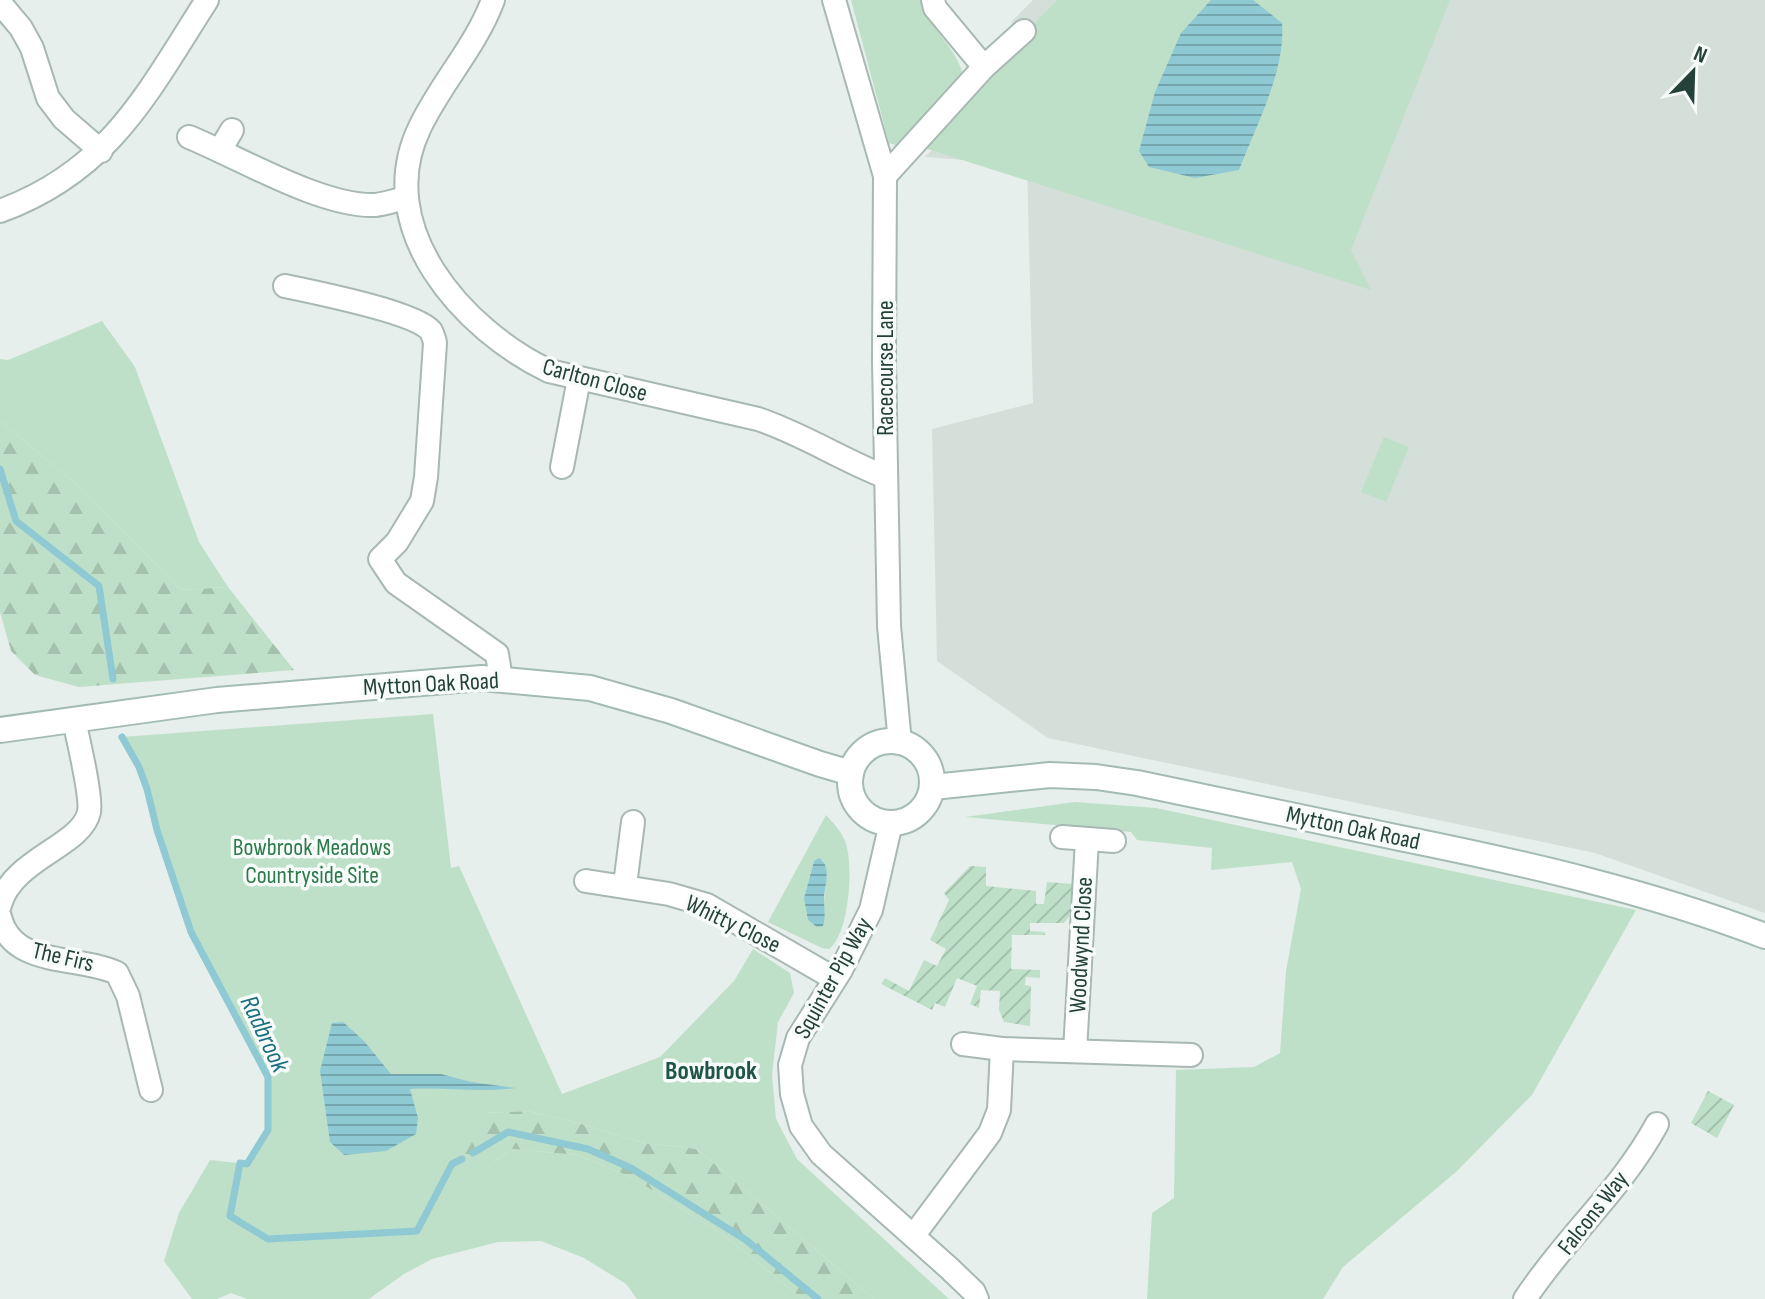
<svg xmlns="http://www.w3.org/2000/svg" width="1765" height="1299" viewBox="0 0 1765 1299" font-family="'Sofia Sans Condensed',sans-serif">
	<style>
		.built { fill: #d4dfda }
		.green { fill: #bfe0c8; fill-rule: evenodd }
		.forest { fill: url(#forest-firs) }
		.garden { fill: url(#garden-furrows) }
		.water { fill: url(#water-rules) }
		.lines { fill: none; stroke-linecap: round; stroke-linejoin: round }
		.stream { stroke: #8ec9d4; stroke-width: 7 }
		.minor-casing { stroke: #a8b8b2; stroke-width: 26 }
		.secondary-casing { stroke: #a4bbb3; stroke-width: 28 }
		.minor { stroke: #fff; stroke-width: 22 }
		.secondary { stroke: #fff; stroke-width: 24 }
		.labels { text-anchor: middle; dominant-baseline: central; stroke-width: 7; stroke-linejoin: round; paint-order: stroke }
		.street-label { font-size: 24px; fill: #24423a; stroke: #f7fbf9 }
		.park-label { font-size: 24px; fill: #2d7a4b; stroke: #f7fbf9 }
		.water-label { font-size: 26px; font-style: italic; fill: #1c6f80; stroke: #f7fbf9 }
		.neighbourhood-label { font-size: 26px; font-weight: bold; fill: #1f5548; stroke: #f7fbf9 }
	</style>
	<defs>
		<pattern id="forest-firs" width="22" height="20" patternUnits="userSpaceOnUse" patternTransform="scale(2)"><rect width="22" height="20" fill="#bfe0c8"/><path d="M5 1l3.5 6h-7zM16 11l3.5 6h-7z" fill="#a4c1ad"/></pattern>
		<pattern id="garden-furrows" width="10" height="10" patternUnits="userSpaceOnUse" patternTransform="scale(2)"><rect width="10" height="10" fill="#bfe0c8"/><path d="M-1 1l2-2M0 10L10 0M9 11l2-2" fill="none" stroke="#a4c1ad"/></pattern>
		<pattern id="water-rules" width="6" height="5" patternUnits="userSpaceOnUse" patternTransform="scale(2)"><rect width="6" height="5" fill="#8ec9d4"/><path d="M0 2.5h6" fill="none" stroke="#74a5ad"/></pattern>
	</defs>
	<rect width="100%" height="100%" fill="#e6efeb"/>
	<polygon class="built" points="1033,0 1765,0 1765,913 1595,853 1048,738 937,661 932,429 1033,403 1027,165 925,157 1031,49 1011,22"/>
	<g class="green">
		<path d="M 851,0 L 921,0 C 929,30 955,44 964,77 L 902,147 L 889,143 Z"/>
		<polygon points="1057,0 1450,0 1351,250 1371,290 915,145"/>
		<polygon points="102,321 135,367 199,542 228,587 181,590 82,489 0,421 0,359 8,360"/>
		<polygon points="1384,437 1409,447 1386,502 1361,492"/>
		<polygon points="433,714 451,868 459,866 562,1094 660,1057 734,981 753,949 790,973 794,993 778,1022 772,1075 776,1119 797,1159 949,1299 874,1299 697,1149 644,1143 571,1121 528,1111 484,1113 493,1162 513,1149 577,1155 631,1177 722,1234 803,1299 637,1299 626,1284 584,1258 541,1241 498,1242 432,1259 404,1274 369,1299 247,1299 231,1293 217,1299 192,1299 164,1261 179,1213 210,1160 247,1164 268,1130 268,1077 191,932 157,830 147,789 139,767 122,737"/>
		<polygon points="1075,802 1156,808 1636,910 1532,1095 1456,1172 1343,1267 1323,1299 1147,1299 1152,1213 1174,1198 1176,1070 1254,1067 1280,1053 1286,971 1301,889 1292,862 1211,870 1212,848 1137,840 1131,832 965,817"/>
		<path d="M 826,815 C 833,823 841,831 845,841 C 854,863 850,934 829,949 L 822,948 L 768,922 ZM 823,860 L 827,873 L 824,901 L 804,898 L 814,861 Z"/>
	</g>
	<g class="forest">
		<polygon points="0,421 82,489 181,590 228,587 294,670 79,687 35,675 11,651 0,612"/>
		<polygon points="528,1111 571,1121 644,1143 697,1149 874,1299 803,1299 722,1234 631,1177 577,1155 513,1149 493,1162 471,1163 456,1139 462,1124 484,1113"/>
	</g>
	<g class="garden">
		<polygon points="970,866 986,867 986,886 1036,891 1036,904 1044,904 1047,882 1073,884 1071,914 1064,923 1030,923 1030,931 1045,932 1045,935 1012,935 1011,969 1040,970 1040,978 1026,977 1025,985 1031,986 1030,1026 1004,1022 999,1010 1000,991 981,990 979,1008 970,1004 977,986 957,978 945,1007 935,1003 932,1010 881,984 885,978 909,991 924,960 937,966 946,949 930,940 949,900 944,893"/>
		<polygon points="1708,1091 1734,1105 1717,1138 1691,1123"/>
	</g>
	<g class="water">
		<path d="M 1211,0 L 1253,0 L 1282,23 C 1286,70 1256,126 1239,170 L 1195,178 L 1149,167 L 1139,151 L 1155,92 L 1181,33 Z"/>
		<path d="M 819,858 C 833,867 824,886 824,900 C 824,910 826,916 823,926 L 817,927 L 808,920 L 804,898 L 814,861 Z"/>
		<path d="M 343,1022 L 364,1041 L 391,1074 L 441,1074 L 471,1082 L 516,1088 C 481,1093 446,1087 410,1089 L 418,1118 L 416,1134 L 386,1151 L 344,1155 L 330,1142 L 320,1071 L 332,1023 Z"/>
	</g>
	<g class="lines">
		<g class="stream">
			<polyline points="0,469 16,521 99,586 113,679"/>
			<polyline points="122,737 139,767 147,789 157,830 191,932 268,1077 268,1130 247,1164 240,1163 230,1216 268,1239 417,1231 452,1164 462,1159"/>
			<polyline points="473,1153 508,1132 588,1149 631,1168 746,1240 818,1299"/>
		</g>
		<defs>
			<g id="minor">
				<path d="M 493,0 C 476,46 441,83 420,127 C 371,227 463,330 549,371 L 758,419 C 803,434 842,460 886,477"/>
				<polyline points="834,0 885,176 884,360 889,626 900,743"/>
				<polyline points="933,0 935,8 984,67"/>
				<polyline points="0,3 21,28 32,48 48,98 64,119 101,151"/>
				<path d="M 189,137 C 240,158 322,207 375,205 C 385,204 396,200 406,198"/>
				<polyline points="220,150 232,130"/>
				<polyline points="885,176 984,67 1024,31"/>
				<path d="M 0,211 C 110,171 148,92 207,0"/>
				<path d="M 285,286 C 313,292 415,312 431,331 C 432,333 435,341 435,343 L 426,477 L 422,501 L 397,542 L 380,559 L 396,583 L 497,654 L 501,679"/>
				<polyline points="562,467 579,379"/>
				<polyline points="891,823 871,910 841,970 798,1038 790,1065 792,1094 801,1126 821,1154 949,1268 974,1292 977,1299"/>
				<polyline points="1062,837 1114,841"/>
				<polyline points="586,881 669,894 707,905 835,979"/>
				<polyline points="625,885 633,822"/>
				<path d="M 0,905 C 12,859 82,846 89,812 C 92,797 78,739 74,720"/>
				<path d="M 0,917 C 12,968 79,955 117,973 L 128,996 L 151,1090"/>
				<polyline points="963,1044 1002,1049 1191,1055"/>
				<polyline points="1075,1051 1087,840"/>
				<polyline points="914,1235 990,1133 999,1110 1002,1049"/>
				<path d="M 1525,1299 C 1565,1238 1622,1189 1657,1124"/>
			</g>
			<g id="secondary">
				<polyline points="0,730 217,700 482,678 590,688 671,711 820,764 851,773"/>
				<circle cx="891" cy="782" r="41"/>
				<path d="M 933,787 L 1050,775 L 1096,777 L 1137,783 C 1225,801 1313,819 1400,838 C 1524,863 1647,891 1765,936"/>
			</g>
		</defs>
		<use href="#minor" class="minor-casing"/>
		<use href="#secondary" class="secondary-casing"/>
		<use href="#minor" class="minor"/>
		<use href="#secondary" class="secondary"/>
	</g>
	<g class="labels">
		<g class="street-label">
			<text transform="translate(885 368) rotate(-90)">Racecourse Lane</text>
			<text transform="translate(595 380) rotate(15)">Carlton Close</text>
			<text transform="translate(431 684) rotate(-3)">Mytton Oak Road</text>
			<text transform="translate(1353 828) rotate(12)">Mytton Oak Road</text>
			<text transform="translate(733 924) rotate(26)">Whitty Close</text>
			<text transform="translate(1081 945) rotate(-87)">Woodwynd Close</text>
			<text transform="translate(63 957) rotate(13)">The Firs</text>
			<text transform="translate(833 978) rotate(-61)">Squinter Pip Way</text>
			<text transform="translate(1593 1213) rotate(-52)">Falcons Way</text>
		</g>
		<g class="park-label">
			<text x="312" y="847">Bowbrook Meadows<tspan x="312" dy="28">Countryside Site</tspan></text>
		</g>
		<g class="water-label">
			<text transform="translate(264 1034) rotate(65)">Radbrook</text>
		</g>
		<g class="neighbourhood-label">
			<text x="711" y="1071">Bowbrook</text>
		</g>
	</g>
	<g transform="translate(1693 72) rotate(23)" stroke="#f7fbf9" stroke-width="6" paint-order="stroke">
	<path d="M0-6L14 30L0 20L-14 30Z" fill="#24423a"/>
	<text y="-12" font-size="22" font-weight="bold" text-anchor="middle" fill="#24423a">N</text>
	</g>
</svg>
